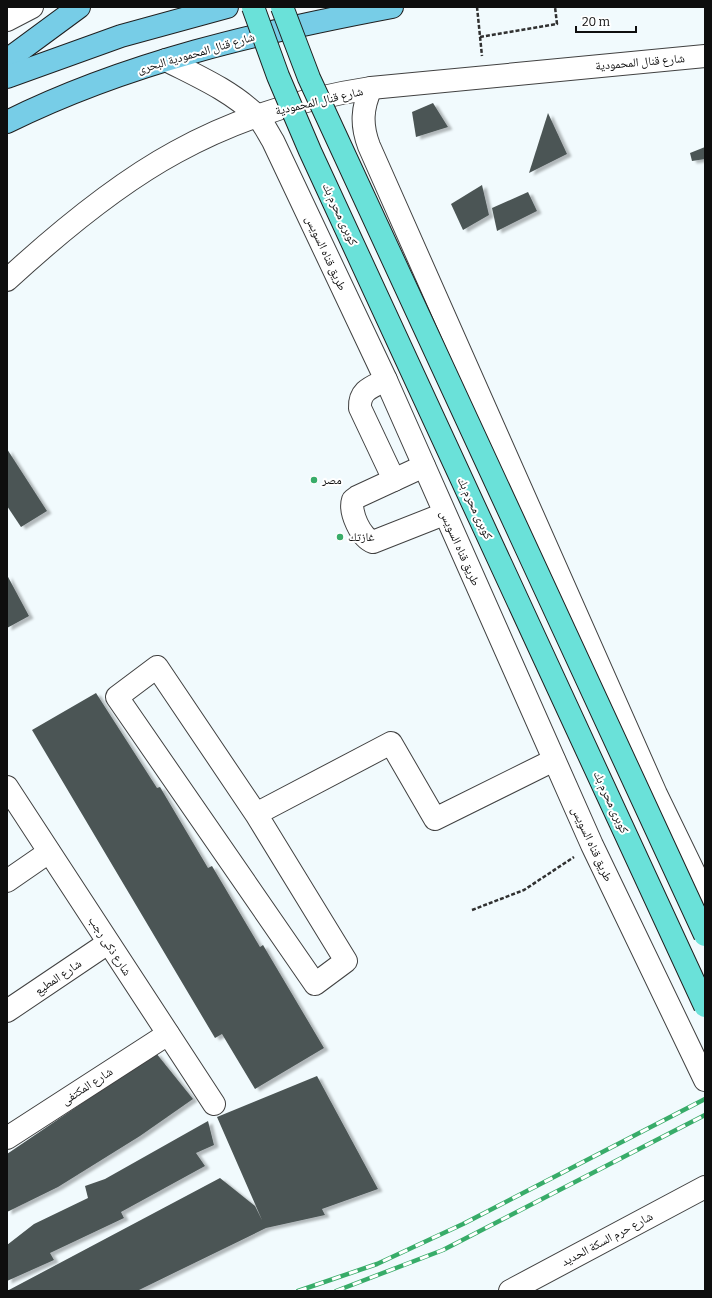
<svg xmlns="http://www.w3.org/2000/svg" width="712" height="1298" viewBox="0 0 712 1298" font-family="Bitter,'Noto Naskh Arabic',serif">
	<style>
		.building { fill: #4c5554; filter: url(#shadow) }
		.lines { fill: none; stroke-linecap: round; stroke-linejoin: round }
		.minor-casing { stroke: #414141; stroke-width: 24 }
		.major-casing { stroke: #1f1f1f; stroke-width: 24 }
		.path { stroke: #303030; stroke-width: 2.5; stroke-dasharray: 4 2; stroke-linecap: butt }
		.minor { stroke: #fff; stroke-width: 22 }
		.major { stroke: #77cde7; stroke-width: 22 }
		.rail-casing { stroke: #38ac69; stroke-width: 4.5 }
		.rail { stroke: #fff; stroke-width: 3; stroke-dasharray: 9; stroke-linecap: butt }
		.highway-bridge-casing { stroke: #1f1f1f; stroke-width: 24; stroke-linecap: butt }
		.highway-bridge { stroke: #6ae1d9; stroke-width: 22 }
		.poi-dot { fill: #38ac69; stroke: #fff; stroke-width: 1.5 }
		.labels { text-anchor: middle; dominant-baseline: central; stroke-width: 4; stroke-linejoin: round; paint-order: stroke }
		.street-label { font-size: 12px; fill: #0e0e0e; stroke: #fff }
		.poi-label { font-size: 12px; fill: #0e0e0e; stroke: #fff; text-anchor: start }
	</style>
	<defs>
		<filter id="shadow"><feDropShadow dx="4.5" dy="2.5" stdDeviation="1" flood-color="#0004"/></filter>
	</defs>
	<rect width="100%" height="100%" fill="#f1fafd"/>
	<g class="building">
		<polygon points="433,103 448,127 416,137 412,112"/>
		<polygon points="548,113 567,154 529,173"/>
		<polygon points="705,147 705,159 692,161 690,153"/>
		<polygon points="482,185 489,215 463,230 451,204"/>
		<polygon points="528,192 537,211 497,231 492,208"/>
		<polygon points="7,449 47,511 21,527 7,506"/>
		<polygon points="7,575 29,616 7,628"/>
		<polygon points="96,693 157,788 160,787 208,868 212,866 260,947 263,945 324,1048 255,1089 222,1034 215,1038 32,730"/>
		<polygon points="156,1053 193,1099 140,1136 58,1187 7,1212 7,1154"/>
		<polygon points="317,1076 378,1189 322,1209 325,1215 266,1228 137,1291 7,1291 220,1178 255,1206 262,1220 217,1117"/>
		<polygon points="208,1121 214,1145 196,1153 205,1166 121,1212 124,1218 50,1253 54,1260 7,1281 7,1245 34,1224 88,1198 85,1186 105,1179"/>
	</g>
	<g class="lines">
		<defs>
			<g id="minor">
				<polyline points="7,20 32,7"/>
				<path d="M 166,60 C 197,76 230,90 256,115 C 263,122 268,133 273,141 L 386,380 L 592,845 L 705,1080"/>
				<path d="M 371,88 C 362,108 361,125 369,146 L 656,794 L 705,895"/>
				<path d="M 7,280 C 57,234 117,184 176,152 C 236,119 304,98 371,88 L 705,56"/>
				<path d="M 386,380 C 372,387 359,390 360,408 L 394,480"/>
				<path d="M 424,466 L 357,497 L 353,500 C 349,512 361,538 373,542 L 444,514"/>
				<polyline points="7,787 214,1104"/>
				<polyline points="256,814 346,961 315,984 117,697 157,667 256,814 391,743 435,819 554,760"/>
				<polyline points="7,881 49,852"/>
				<polyline points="7,1011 108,943"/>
				<polyline points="7,1138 168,1034"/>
				<polyline points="510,1291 705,1187"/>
			</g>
			<g id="major">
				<polyline points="7,60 79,7"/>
				<polyline points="7,77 121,36 227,7"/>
				<path d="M 7,122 C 128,62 260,32 392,7"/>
			</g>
		</defs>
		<use href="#minor" class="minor-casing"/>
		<use href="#major" class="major-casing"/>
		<g class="path">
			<polyline points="477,7 482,56"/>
			<polyline points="480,37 557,24 555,7"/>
			<polyline points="472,910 524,890 574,857"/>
		</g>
		<use href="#minor" class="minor"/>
		<use href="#major" class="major"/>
		<defs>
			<g id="rail">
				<polyline points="298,1291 377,1264 463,1224 705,1099"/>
				<polyline points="336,1291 443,1250 705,1115"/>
			</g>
		</defs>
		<use href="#rail" class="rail-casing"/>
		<use href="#rail" class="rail"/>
		<defs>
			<g id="highway-bridge">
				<polyline points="253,7 278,76 310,151 705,1006"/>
				<polyline points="282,7 309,78 705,935"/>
			</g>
		</defs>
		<use href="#highway-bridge" class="highway-bridge-casing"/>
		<use href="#highway-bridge" class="highway-bridge"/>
	</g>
	<g class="poi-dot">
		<circle cx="314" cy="480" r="4"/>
		<circle cx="340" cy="537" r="4"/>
	</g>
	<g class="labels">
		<g class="street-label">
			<text transform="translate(196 53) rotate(-16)">شارع قنال المحمودية البحرى</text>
			<text transform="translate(640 62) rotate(-5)">شارع قنال المحمودية</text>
			<text transform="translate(319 101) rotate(-13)">شارع قنال المحمودية</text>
			<text transform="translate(340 214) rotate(65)">كوبرى محرم بك</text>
			<text transform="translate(326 253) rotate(65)">طريق قناه السويس</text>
			<text transform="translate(475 508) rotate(65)">كوبرى محرم بك</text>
			<text transform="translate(460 548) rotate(66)">طريق قناه السويس</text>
			<text transform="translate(611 802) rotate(65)">كوبرى محرم بك</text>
			<text transform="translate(592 844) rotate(65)">طريق قناه السويس</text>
			<text transform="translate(110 946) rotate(57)">شارع ذكى رجب</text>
			<text transform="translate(58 977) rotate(-34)">شارع المطيع</text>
			<text transform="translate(87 1086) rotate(-33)">شارع المكتفى</text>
			<text transform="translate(607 1239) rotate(-28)">شارع حرم السكة الحديد</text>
		</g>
		<g class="poi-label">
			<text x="322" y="480">مصر</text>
			<text x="348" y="537">غازتك</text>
		</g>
	</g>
	<rect width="712" height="1298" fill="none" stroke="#0e0e0e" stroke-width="16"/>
	<path d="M576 26v6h60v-6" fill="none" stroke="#0e0e0e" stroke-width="2"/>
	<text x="582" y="26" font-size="12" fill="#0e0e0e" stroke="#ffffff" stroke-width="3" paint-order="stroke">20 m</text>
</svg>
